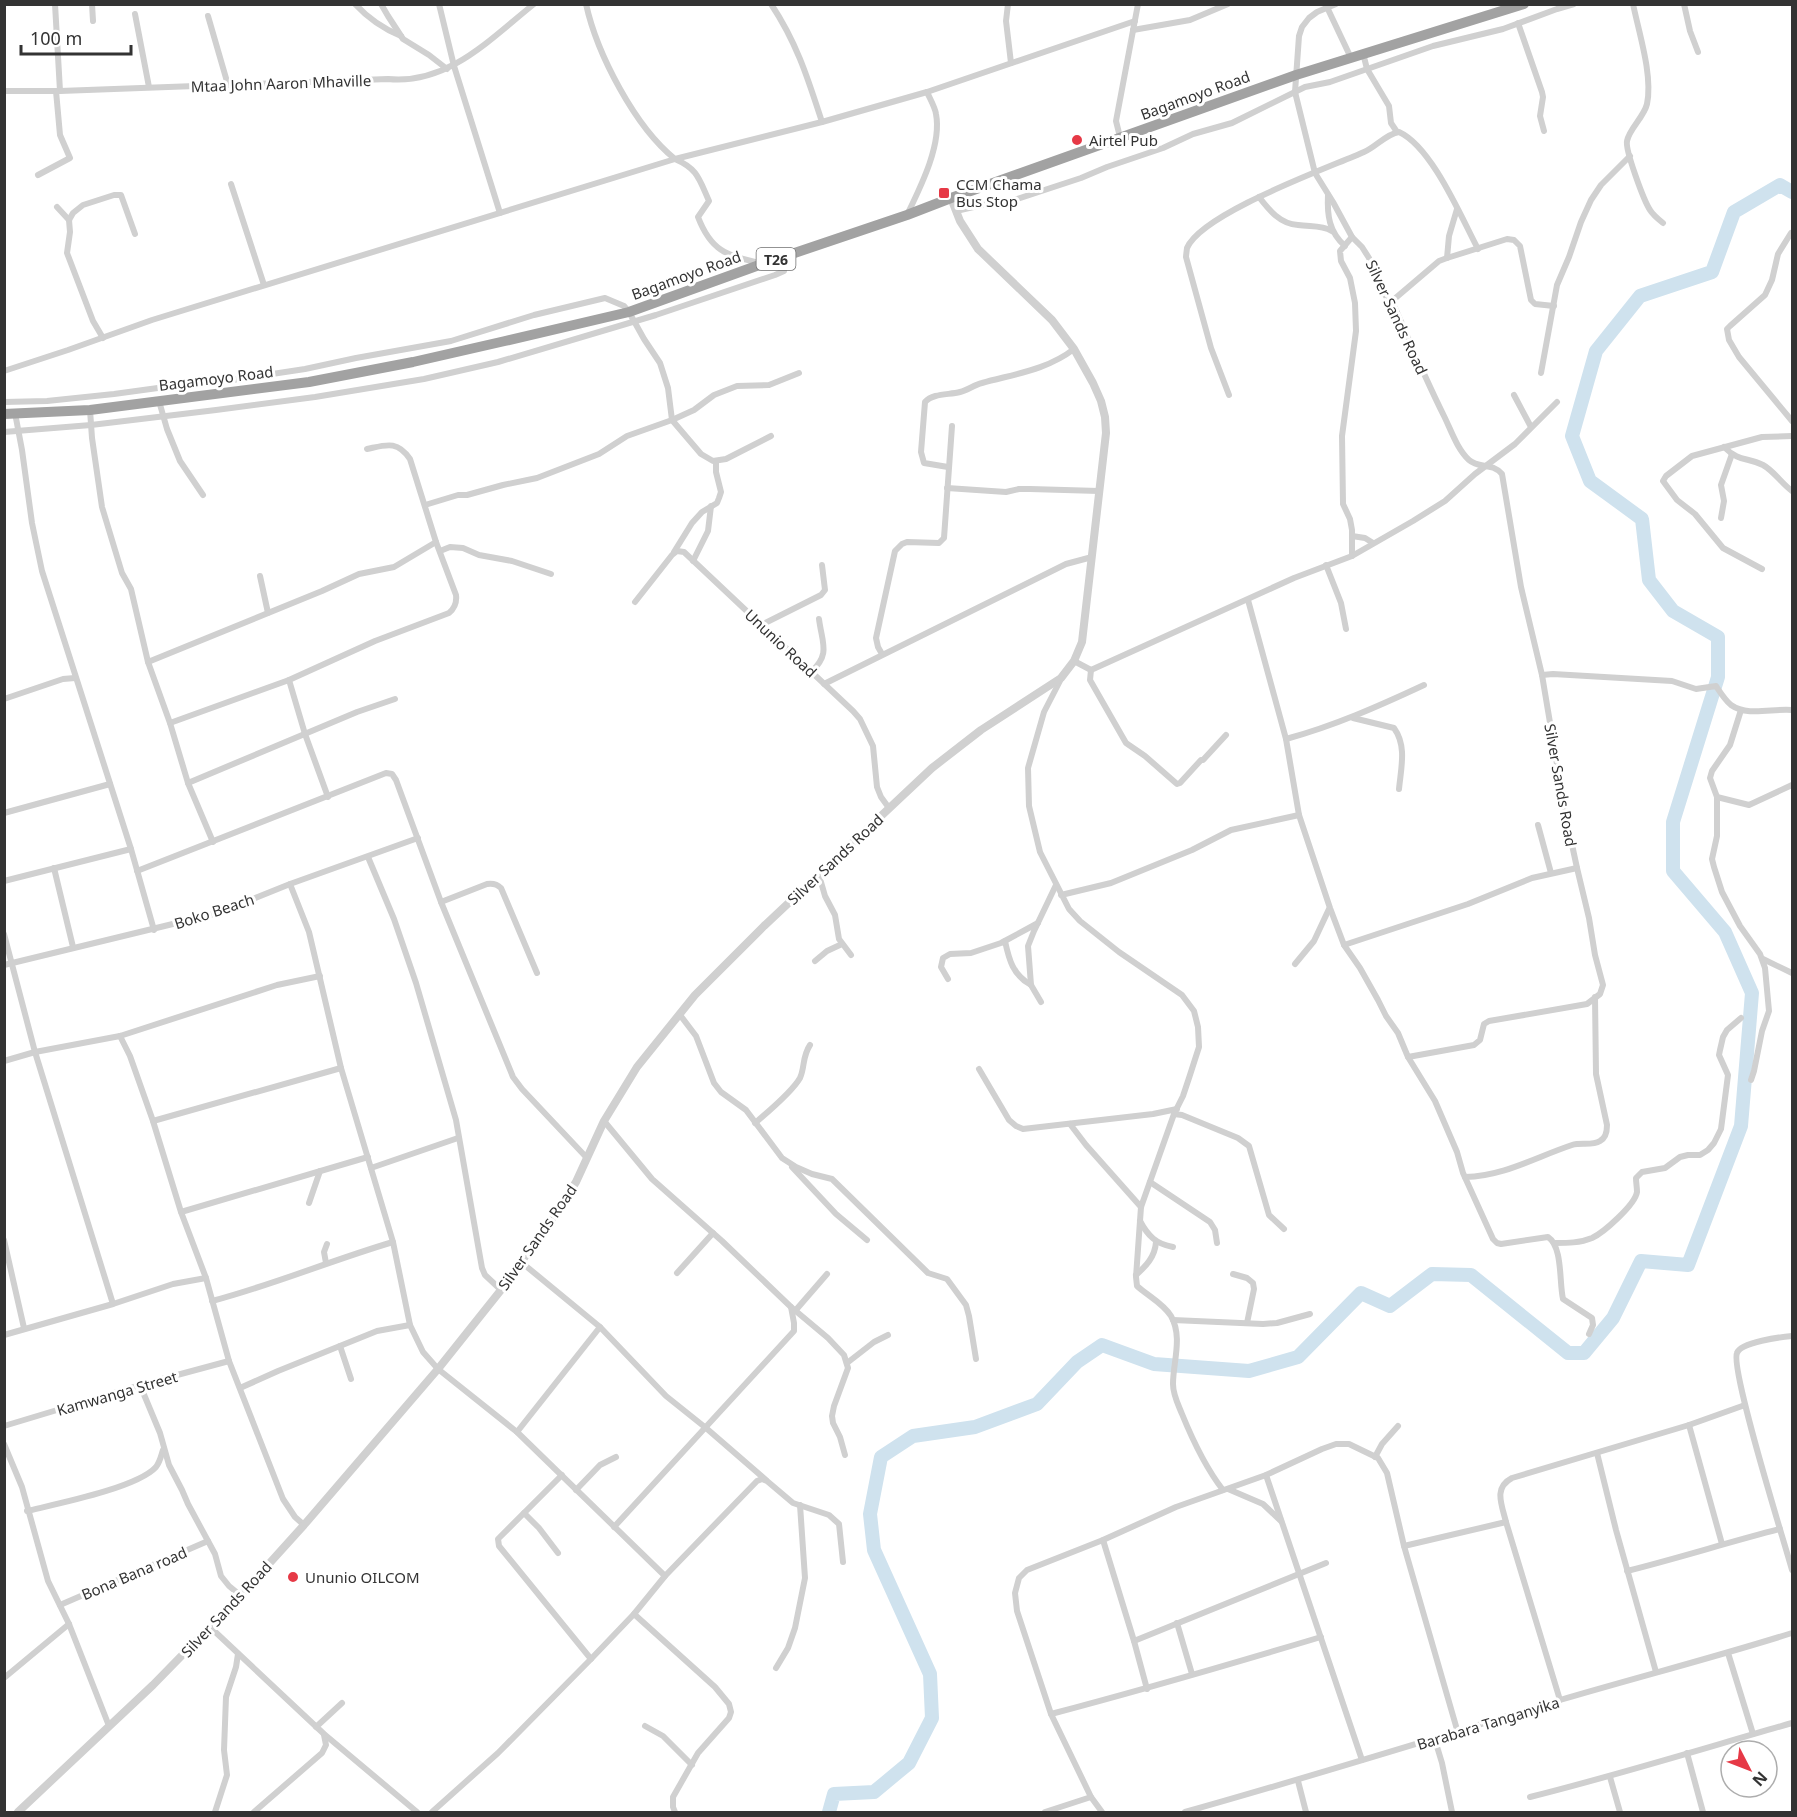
<svg xmlns="http://www.w3.org/2000/svg" width="1797" height="1817" viewBox="0 0 1797 1817" font-family="'Noto Sans',sans-serif">
	<style>
		.lines { fill: none; stroke-linecap: round; stroke-linejoin: round }
		.river { stroke: #cfe2ee; stroke-width: 14 }
		.minor { stroke: #d0d0d0; stroke-width: 6 }
		.tertiary { stroke: #d0d0d0; stroke-width: 8 }
		.trunk { stroke: #a2a2a2; stroke-width: 10 }
		.poi-dot { fill: #e63946; stroke: #fff; stroke-width: 2 }
		.labels { text-anchor: middle; dominant-baseline: central; stroke-width: 6; stroke-linejoin: round; paint-order: stroke }
		.shield { fill: #fff; stroke: #707070; stroke-width: 1.5 }
		.shield-label { font-size: 14px; font-weight: bold; fill: #333 }
		.street-label { font-size: 15px; fill: #333; stroke: #fff }
		.poi-label { font-size: 15px; fill: #333; stroke: #fff; text-anchor: start }
	</style>
	<rect width="100%" height="100%" fill="#fff"/>
	<g class="lines">
		<polyline class="river" points="829,1812 834,1794 874,1792 909,1763 932,1718 930,1674 874,1550 870,1514 881,1457 913,1436 975,1427 1037,1404 1077,1362 1102,1345 1154,1364 1249,1371 1298,1357 1361,1293 1390,1306 1432,1274 1471,1275 1568,1353 1584,1353 1613,1318 1641,1261 1688,1265 1741,1126 1752,993 1725,932 1673,871 1673,822 1718,677 1718,637 1673,611 1649,580 1642,519 1590,481 1572,436 1596,351 1640,296 1712,272 1734,212 1780,185 1792,192"/>
		<g class="minor">
			<polyline points="55,4 60,91"/>
			<polyline points="92,4 93,21"/>
			<path d="M 355,4 C 367,17 384,29 401,36"/>
			<polyline points="381,4 388,16 403,39 429,55 447,69"/>
			<polyline points="439,4 454,66 500,213"/>
			<path d="M 586,4 C 597,54 635,127 675,159 L 822,122 L 927,92 L 1135,21"/>
			<path d="M 771,4 C 797,43 808,79 822,122"/>
			<polyline points="1008,4 1006,21 1011,63"/>
			<path d="M 1336,4 L 1317,12 L 1309,18 L 1302,27 L 1299,36 L 1295,92 L 1315,173 L 1333,202 L 1352,237 L 1362,247 L 1369,258 L 1377,281 L 1387,298 L 1392,301 C 1409,340 1425,378 1444,416 C 1451,430 1457,449 1469,460 C 1479,469 1492,462 1502,474 L 1521,587 L 1542,675 L 1565,812 L 1577,868 L 1589,918 L 1595,955 L 1603,985 L 1600,994 L 1587,1004 L 1489,1021 L 1484,1024 L 1480,1040 L 1474,1045 L 1408,1057"/>
			<path d="M 1633,4 C 1639,33 1653,76 1647,104 C 1644,117 1629,129 1627,141 C 1625,150 1644,201 1650,210 C 1653,215 1658,219 1663,223"/>
			<polyline points="1684,4 1690,31 1698,52"/>
			<polyline points="1326,5 1351,58"/>
			<polyline points="135,14 149,87"/>
			<polyline points="208,16 228,85"/>
			<polyline points="1518,23 1542,92 1543,97 1540,116 1544,131"/>
			<polyline points="1133,30 1190,20 1228,4"/>
			<polyline points="1363,53 1367,69 1389,106 1391,123 1397,132"/>
			<path d="M 4,91 L 60,91 L 388,79 C 448,85 490,39 534,4"/>
			<polyline points="1120,137 1116,121 1138,4"/>
			<polyline points="38,175 70,158 60,135 56,91"/>
			<polyline points="231,184 264,285"/>
			<path d="M 1328,195 C 1327,215 1329,232 1345,246"/>
			<path d="M 1259,197 C 1269,210 1280,224 1298,225 C 1311,227 1321,225 1332,231"/>
			<polyline points="57,207 69,220"/>
			<polyline points="956,211 991,203 1014,200 1081,178 1107,167 1163,148 1193,134 1232,123 1305,87 1330,82 1433,46 1503,29 1557,9 1574,4"/>
			<path d="M 907,215 C 920,188 942,145 936,114 C 935,107 930,99 927,92"/>
			<polyline points="1791,233 1778,254 1772,280 1765,295 1730,326 1727,329 1729,340 1739,357 1792,421"/>
			<polyline points="1447,258 1449,236 1457,209"/>
			<polyline points="1392,301 1439,261 1447,258 1507,239 1514,240 1520,246 1531,300 1535,304 1554,306"/>
			<polyline points="103,338 93,321 67,253 70,232 69,220 73,213 83,205 114,195 121,195 135,234"/>
			<path d="M 4,371 L 68,350 L 152,320 L 675,159 C 698,169 699,179 709,201 L 698,217 C 711,251 726,255 759,263"/>
			<polyline points="1541,373 1557,285 1569,257 1581,222 1591,200 1601,185 1630,156"/>
			<path d="M 1229,395 L 1211,348 L 1186,257 C 1186,256 1187,248 1187,248 C 1202,213 1328,168 1364,152 C 1376,147 1386,134 1399,132 C 1432,147 1461,217 1478,249"/>
			<polyline points="1514,395 1531,427"/>
			<polyline points="159,401 167,429 180,461 203,495"/>
			<polyline points="4,402 47,401 114,394 187,384 232,380 305,369 356,358 451,341 534,315 605,298 624,306 629,312 644,339 660,363 668,388 672,420 701,454 713,461 726,459 771,436"/>
			<polyline points="90,410 92,438 102,507 122,573 131,589 148,662 170,723 188,783 213,842"/>
			<polyline points="15,413 22,450 32,523 42,571 131,849 154,930"/>
			<polyline points="4,432 91,425 216,410 315,397 424,379 498,362 656,315 775,275 784,271 782,257"/>
			<path d="M 1724,447 C 1739,462 1747,457 1763,465 C 1774,471 1782,484 1792,491"/>
			<path d="M 948,467 L 924,463 L 921,452 L 925,402 C 933,393 949,395 960,392 C 968,390 974,385 982,383 C 1014,374 1047,370 1074,349"/>
			<polyline points="947,488 1006,492 1019,489 1030,489 1099,491"/>
			<polyline points="425,505 458,495 467,495 503,485 537,478 599,454 627,436 672,420 694,410 714,395 737,386 769,385 799,373"/>
			<polyline points="1721,518 1724,501 1721,485 1732,454"/>
			<polyline points="1352,536 1365,538 1373,543"/>
			<polyline points="440,551 450,547 463,548 479,555 512,561 551,574"/>
			<polyline points="674,552 692,523 702,512 717,503 719,498 721,492 716,472 716,461"/>
			<polyline points="1352,556 1352,530 1350,519 1343,504 1342,436 1356,331 1355,303 1350,278 1341,261 1340,251 1352,237"/>
			<polyline points="693,561 708,531 711,506"/>
			<polyline points="1326,565 1341,603 1346,629"/>
			<polyline points="1762,569 1723,548 1695,514 1677,500 1663,481 1666,476 1692,456 1762,437 1792,436"/>
			<polyline points="260,576 268,613"/>
			<path d="M 1248,600 L 1286,739 L 1299,815 L 1330,908 L 1344,945 L 1360,968 L 1378,1000 L 1386,1016 L 1398,1033 L 1408,1057 L 1435,1101 L 1457,1152 L 1463,1173 L 1493,1239 L 1497,1243 L 1501,1244 L 1548,1237 C 1563,1247 1559,1282 1563,1299 L 1592,1318 L 1593,1325 L 1589,1334"/>
			<polyline points="635,602 672,555 677,551 684,552 853,711 860,719 873,746 877,787 881,797 889,808"/>
			<polyline points="761,625 821,595 825,590 822,565"/>
			<polyline points="882,654 878,647 876,638 895,551 902,544 907,542 939,543 944,538 952,426"/>
			<polyline points="1074,661 1091,670"/>
			<polyline points="148,662 322,591 359,574 394,567 436,542"/>
			<polyline points="1091,670 1294,578 1352,556 1413,521 1445,501 1475,474 1515,444 1557,402"/>
			<polyline points="1091,670 1090,680 1126,743 1145,756 1177,784 1180,783 1201,760 1203,760 1226,735"/>
			<path d="M 811,672 C 831,654 822,643 819,619"/>
			<path d="M 1542,675 L 1553,674 L 1672,681 L 1696,689 L 1716,686 C 1720,692 1725,700 1731,705 C 1748,717 1773,708 1792,710"/>
			<path d="M 1061,679 L 1044,712 L 1028,768 L 1029,806 L 1040,852 L 1069,909 L 1080,921 L 1119,952 L 1182,995 L 1194,1011 L 1198,1027 L 1199,1047 L 1189,1078 L 1183,1096 L 1174,1114 L 1141,1207 L 1136,1277 L 1137,1286 C 1148,1296 1163,1303 1171,1316 C 1183,1337 1173,1362 1173,1384 C 1173,1395 1178,1404 1182,1414 C 1193,1441 1205,1467 1223,1490"/>
			<polyline points="289,680 305,734 328,797"/>
			<polyline points="824,684 1066,564 1092,557"/>
			<polyline points="4,699 63,679 75,678"/>
			<polyline points="1741,710 1730,745 1712,771 1710,778 1717,797 1717,836 1712,859 1714,867 1722,892 1740,926 1760,954 1765,968 1769,1011 1762,1031 1754,1071 1751,1080"/>
			<path d="M 1353,718 L 1394,728 C 1407,746 1401,768 1399,789"/>
			<path d="M 170,723 L 289,680 L 375,641 L 449,613 C 455,608 457,603 456,595 L 436,542 L 410,459 C 397,440 386,445 367,449"/>
			<path d="M 1286,739 C 1334,726 1379,706 1424,685"/>
			<polyline points="188,783 357,712 395,699"/>
			<polyline points="1717,797 1749,805 1792,785"/>
			<polyline points="4,813 110,784"/>
			<polyline points="1538,825 1551,873"/>
			<polyline points="368,857 394,919 416,983 456,1120 482,1268 485,1275 501,1290"/>
			<polyline points="54,868 73,947"/>
			<polyline points="137,871 386,773 392,774 396,780 441,902 513,1077 522,1089 587,1158"/>
			<polyline points="816,876 821,882 825,896 835,915 839,939 851,955"/>
			<polyline points="4,881 131,849"/>
			<polyline points="290,884 309,932 341,1068 393,1242 410,1325 423,1352 438,1369 517,1432 665,1576"/>
			<polyline points="1061,895 1111,883 1192,850 1231,830 1299,815"/>
			<path d="M 441,902 L 487,884 C 493,883 497,884 501,888 L 537,973"/>
			<polyline points="4,934 35,1052 113,1304"/>
			<path d="M 1005,941 C 1009,960 1013,975 1031,985"/>
			<polyline points="1344,945 1468,904 1532,878 1577,868"/>
			<polyline points="1763,959 1792,973"/>
			<polyline points="815,961 827,951 842,944"/>
			<polyline points="1295,964 1314,941 1329,909"/>
			<polyline points="4,965 218,913 290,884 418,838"/>
			<polyline points="948,979 941,967 943,958 950,954 971,953 1001,943 1038,923"/>
			<polyline points="1041,1002 1031,985 1028,946 1034,931 1056,885"/>
			<polyline points="680,1015 696,1036 714,1083 721,1092 746,1110 782,1158 796,1167 812,1174 832,1179 928,1273 947,1279 966,1305 969,1316 976,1359"/>
			<polyline points="120,1036 130,1056 153,1121 181,1212 206,1278 229,1361 283,1499 295,1517 304,1525"/>
			<polyline points="4,1061 35,1052 120,1036 277,985 320,976"/>
			<polyline points="979,1069 1009,1120 1016,1126 1023,1129 1153,1114 1177,1109"/>
			<polyline points="1174,1114 1182,1115 1238,1138 1249,1146 1269,1215 1284,1229"/>
			<polyline points="153,1121 341,1068"/>
			<polyline points="604,1121 652,1179 722,1241 791,1307 828,1338 844,1355 848,1368 834,1406 832,1416 833,1423 840,1437 845,1455"/>
			<path d="M 755,1123 C 768,1112 792,1092 800,1078 C 805,1067 802,1057 810,1045"/>
			<polyline points="1070,1124 1086,1145 1141,1207"/>
			<polyline points="792,1167 836,1214 867,1240"/>
			<polyline points="371,1168 458,1138"/>
			<path d="M 1465,1177 C 1504,1176 1536,1157 1572,1145 C 1581,1142 1592,1146 1600,1141 C 1606,1138 1607,1132 1607,1125 L 1596,1074 L 1595,997"/>
			<polyline points="1150,1182 1210,1222 1215,1230 1217,1243"/>
			<polyline points="309,1203 320,1171"/>
			<polyline points="181,1212 368,1157"/>
			<path d="M 1140,1221 C 1148,1236 1156,1244 1173,1247"/>
			<polyline points="4,1240 24,1328"/>
			<path d="M 1555,1243 C 1567,1243 1580,1243 1592,1238 C 1603,1233 1635,1205 1637,1192 C 1637,1187 1636,1183 1636,1178 L 1642,1172 L 1665,1168 L 1680,1157 L 1688,1155 L 1700,1155 L 1708,1150 L 1714,1143 L 1721,1129 L 1728,1075 L 1719,1055 L 1720,1050 L 1723,1037 L 1727,1030 L 1741,1018"/>
			<polyline points="521,1262 600,1327 666,1396 706,1428 766,1480"/>
			<polyline points="326,1263 324,1252 327,1244"/>
			<polyline points="677,1273 713,1233"/>
			<polyline points="1233,1274 1247,1278 1253,1283 1254,1289 1247,1323"/>
			<path d="M 1136,1275 C 1146,1266 1155,1257 1156,1242"/>
			<path d="M 212,1301 C 273,1285 332,1260 393,1242"/>
			<polyline points="795,1311 827,1274"/>
			<polyline points="1173,1320 1263,1324 1277,1323 1310,1314"/>
			<polyline points="4,1335 113,1304 173,1284 206,1278"/>
			<path d="M 1792,1336 C 1781,1337 1741,1342 1737,1353 C 1730,1369 1784,1541 1792,1570"/>
			<polyline points="340,1346 351,1379"/>
			<polyline points="847,1363 874,1342 888,1335"/>
			<polyline points="140,1385 160,1433 169,1465 182,1490 188,1504 215,1554 221,1576 229,1586 240,1595"/>
			<polyline points="240,1388 278,1371 377,1331 410,1325"/>
			<polyline points="1689,1425 1722,1544"/>
			<polyline points="4,1426 140,1385 229,1361"/>
			<polyline points="517,1432 600,1327"/>
			<polyline points="4,1444 22,1487 48,1581 69,1624 109,1726"/>
			<polyline points="1597,1453 1616,1530 1656,1672"/>
			<polyline points="1375,1457 1382,1444 1398,1426"/>
			<polyline points="562,1475 498,1539 499,1546 591,1659"/>
			<polyline points="1266,1475 1362,1760"/>
			<polyline points="1228,1489 1263,1504 1281,1521"/>
			<polyline points="576,1490 600,1465 616,1457"/>
			<path d="M 27,1511 C 56,1504 137,1488 156,1467 C 160,1462 161,1456 163,1450"/>
			<polyline points="524,1513 539,1528 558,1553"/>
			<polyline points="614,1527 794,1331 794,1323 791,1307"/>
			<polyline points="1103,1540 1134,1641 1147,1689"/>
			<polyline points="1404,1546 1506,1522"/>
			<path d="M 1627,1571 C 1679,1558 1729,1542 1780,1529"/>
			<polyline points="60,1605 208,1541"/>
			<polyline points="634,1614 715,1687 729,1704 731,1712 729,1718 698,1753 673,1797 673,1807 675,1812"/>
			<polyline points="1177,1623 1192,1674"/>
			<polyline points="210,1627 324,1734 417,1812"/>
			<polyline points="1134,1641 1326,1563"/>
			<polyline points="1728,1653 1753,1734"/>
			<polyline points="776,1668 788,1648 795,1628 805,1578 800,1505"/>
			<polyline points="4,1678 69,1624"/>
			<path d="M 1560,1700 L 1506,1522 C 1502,1505 1493,1488 1512,1478 L 1689,1425 L 1745,1405"/>
			<path d="M 1051,1714 C 1142,1690 1231,1664 1321,1637"/>
			<polyline points="645,1726 663,1736 692,1765"/>
			<polyline points="316,1727 342,1703"/>
			<polyline points="1435,1740 1442,1763 1452,1812"/>
			<polyline points="1687,1753 1703,1812"/>
			<polyline points="1610,1777 1620,1812"/>
			<polyline points="1298,1781 1306,1812"/>
			<path d="M 1530,1797 C 1618,1775 1705,1748 1792,1723"/>
			<polyline points="215,1812 227,1775 224,1750 226,1697 236,1667 238,1654"/>
			<polyline points="254,1812 322,1753 326,1745 324,1735"/>
			<polyline points="432,1812 498,1753 591,1659 634,1614 665,1576 757,1481 762,1479 767,1481 793,1503 829,1515 839,1524 843,1562"/>
			<polyline points="1045,1812 1091,1797"/>
			<polyline points="1102,1812 1091,1797 1051,1714 1017,1611 1015,1593 1019,1578 1027,1570 1103,1540 1176,1507 1266,1475 1322,1449 1336,1444 1349,1444 1378,1458 1387,1473 1404,1546 1458,1733"/>
			<path d="M 1185,1812 C 1310,1777 1435,1738 1560,1700 C 1638,1677 1716,1657 1792,1633"/>
		</g>
		<polyline class="tertiary" points="18,1812 153,1685 239,1597 304,1525 438,1369 501,1290 555,1215 576,1182 604,1121 637,1067 695,995 764,926 932,768 981,730 1061,678 1074,661 1082,642 1106,433 1105,417 1101,401 1093,383 1074,349 1052,320 978,249 960,221 951,198"/>
		<polyline class="trunk" points="4,414 90,410 309,382 413,362 505,341 629,312 762,264 907,215 951,198 1296,75 1524,4"/>
	</g>
	<g class="poi-dot">
		<circle cx="1077" cy="140" r="6"/>
		<rect x="938" y="187" width="12" height="12" rx="3"/>
		<circle cx="293" cy="1577" r="6"/>
	</g>
	<g class="labels">
		<rect class="shield" x="756.5" y="248" width="39" height="22" rx="4.5"/>
		<g class="shield-label">
			<text x="776" y="259">T26</text>
		</g>
		<g class="street-label">
			<text transform="translate(281 83) rotate(-2)">Mtaa John Aaron Mhaville</text>
			<text transform="translate(1195 95) rotate(-20)">Bagamoyo Road</text>
			<text transform="translate(686 275) rotate(-20)">Bagamoyo Road</text>
			<text transform="translate(1397 317) rotate(65)">Silver Sands Road</text>
			<text transform="translate(216 378) rotate(-7)">Bagamoyo Road</text>
			<text transform="translate(781 643) rotate(43)">Ununio Road</text>
			<text transform="translate(1561 785) rotate(80)">Silver Sands Road</text>
			<text transform="translate(835 859) rotate(-43)">Silver Sands Road</text>
			<text transform="translate(214 911) rotate(-18)">Boko Beach</text>
			<text transform="translate(537 1237) rotate(-55)">Silver Sands Road</text>
			<text transform="translate(117 1393) rotate(-16)">Kamwanga Street</text>
			<text transform="translate(134 1573) rotate(-23)">Bona Bana road</text>
			<text transform="translate(226 1609) rotate(-47)">Silver Sands Road</text>
			<text transform="translate(1488 1723) rotate(-17)">Barabara Tanganyika</text>
		</g>
		<g class="poi-label">
			<text x="1089" y="140">Airtel Pub</text>
			<text x="956" y="184">CCM Chama<tspan x="956" dy="17">Bus Stop</tspan></text>
			<text x="305" y="1577">Ununio OILCOM</text>
		</g>
	</g>
	<rect width="1797" height="1817" fill="none" stroke="#333333" stroke-width="12"/>
	<g transform="translate(1749 1769) rotate(132)"><circle r="28" fill="#ffffff" stroke="#adadad" stroke-width="1.5"/>
	<path d="M0-4.5L10 22L0 15L-10 22Z" fill="#e63946"/>
	<text y="-9" font-size="16" font-weight="bold" text-anchor="middle" fill="#333333">N</text>
	</g>
	<path d="M21 45v9h110v-9" fill="none" stroke="#333333" stroke-width="3"/>
	<text x="30" y="45" font-size="18" fill="#333333" stroke="#ffffff" stroke-width="4.5" paint-order="stroke">100 m</text>
</svg>
